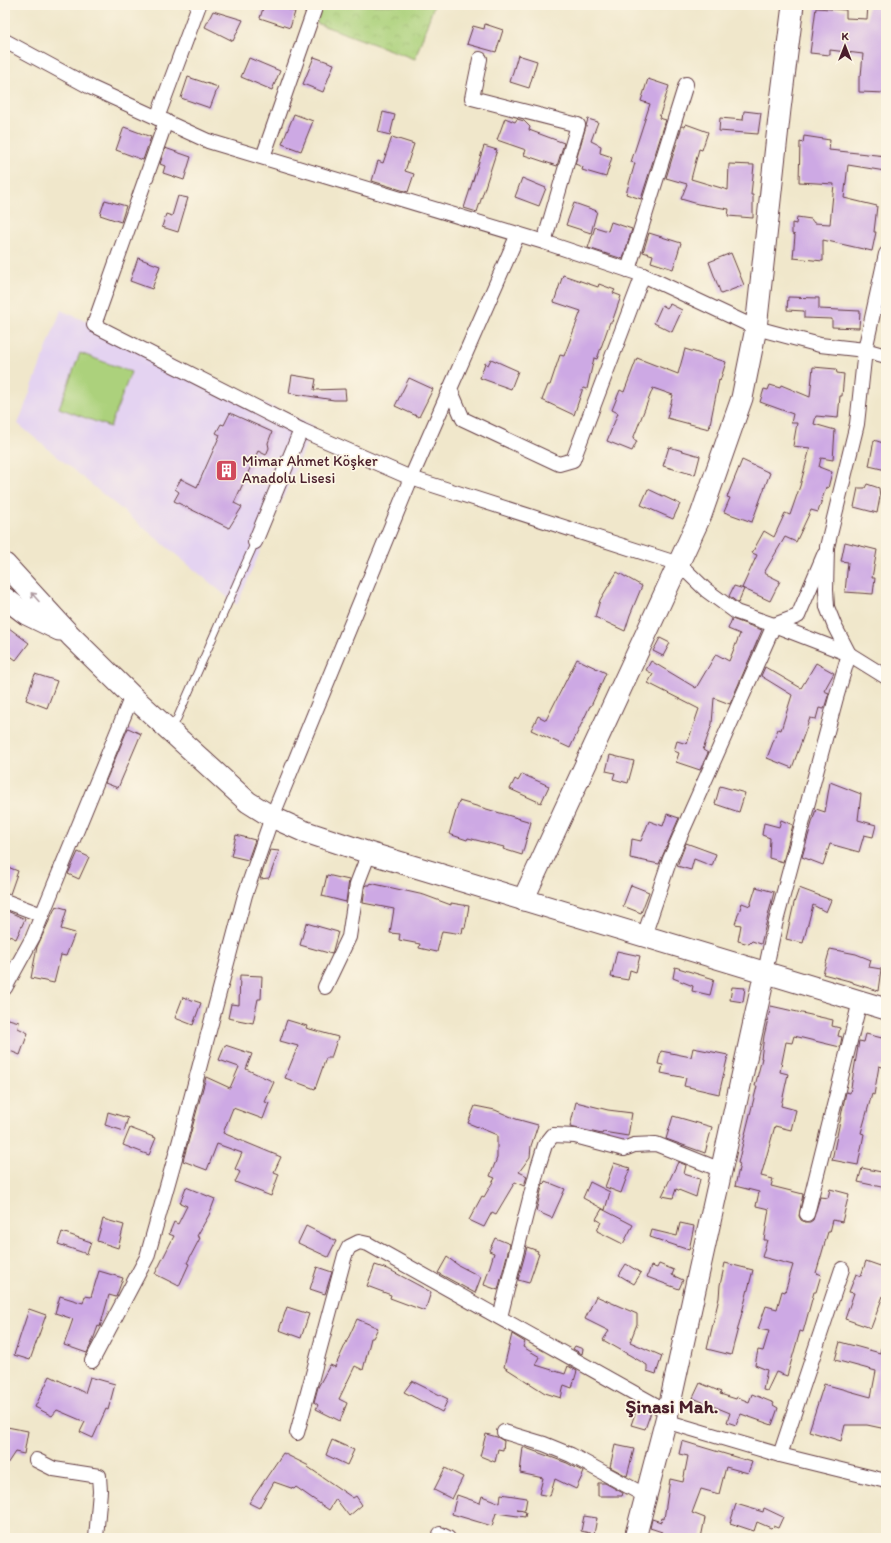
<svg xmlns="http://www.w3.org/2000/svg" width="891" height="1543" viewBox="0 0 891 1543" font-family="Itim,sans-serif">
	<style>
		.built { fill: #e4d3f1 }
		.park { fill: url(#park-crowns); stroke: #7b7853 }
		.pitch { fill: #acd17b; stroke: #7b7853 }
		.building { fill: #cda9e4 }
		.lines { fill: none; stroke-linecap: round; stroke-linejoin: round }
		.lane-casing { stroke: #633d43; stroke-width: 9 }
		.street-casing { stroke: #633d43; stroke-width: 16 }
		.secondary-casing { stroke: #633d43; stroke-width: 23 }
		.lane { stroke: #fff; stroke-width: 7 }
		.street { stroke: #fff; stroke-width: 14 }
		.secondary { stroke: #fff; stroke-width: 21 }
		.oneway { stroke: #ae9aa0 }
		.labels { text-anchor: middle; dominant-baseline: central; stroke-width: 3.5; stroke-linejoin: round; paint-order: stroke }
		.poi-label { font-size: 15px; fill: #4a1f2b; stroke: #fcf5e5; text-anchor: start }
		.district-label { font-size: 19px; font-weight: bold; fill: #4a1f2b; stroke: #fcf5e5 }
	</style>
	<defs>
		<pattern id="park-crowns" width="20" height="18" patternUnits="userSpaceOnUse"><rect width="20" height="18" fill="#acd17b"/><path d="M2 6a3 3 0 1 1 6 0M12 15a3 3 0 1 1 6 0" fill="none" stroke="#96b36a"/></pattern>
	</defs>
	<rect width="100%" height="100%" fill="#fcf5e5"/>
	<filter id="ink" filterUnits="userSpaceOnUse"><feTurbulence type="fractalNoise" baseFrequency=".025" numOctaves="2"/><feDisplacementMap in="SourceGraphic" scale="8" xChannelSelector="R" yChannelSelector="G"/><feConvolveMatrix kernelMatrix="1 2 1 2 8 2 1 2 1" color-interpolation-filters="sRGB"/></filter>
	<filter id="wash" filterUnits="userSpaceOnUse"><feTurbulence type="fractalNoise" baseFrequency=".012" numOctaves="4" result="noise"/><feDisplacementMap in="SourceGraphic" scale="16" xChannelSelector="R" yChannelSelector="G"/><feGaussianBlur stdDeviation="0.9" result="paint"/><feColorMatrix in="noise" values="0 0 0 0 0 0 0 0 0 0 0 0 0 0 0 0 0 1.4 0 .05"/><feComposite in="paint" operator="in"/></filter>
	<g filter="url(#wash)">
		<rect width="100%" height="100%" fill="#f0e7cb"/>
		<polygon class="built" points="61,310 314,426 237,605 18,424"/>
		<polygon class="park" points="323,5 434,5 415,59 316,23"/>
		<polygon class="pitch" points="80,353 131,372 110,427 59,408"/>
		<g id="blocks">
			<g class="building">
				<polygon points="264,5 276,5 295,12 290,28 260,18"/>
				<polygon points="868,5 886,5 886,93 859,92 859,76 861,76 863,54 830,50 830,55 810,53 816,8 846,10 846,18 867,19"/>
				<polygon points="213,11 243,20 233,41 205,27"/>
				<polygon points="485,24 503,30 496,52 467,44 473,26 484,29"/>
				<polygon points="518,55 537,61 529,88 510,82"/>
				<polygon points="314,57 334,64 323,92 303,84"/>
				<polygon points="249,58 280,71 272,90 241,77"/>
				<polygon points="188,77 218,87 210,108 181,98"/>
				<polygon points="648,79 669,86 659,118 666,120 641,199 626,194 635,163 631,162 650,104 641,101"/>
				<polygon points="744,111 761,113 758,134 719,131 720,118 743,120"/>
				<polygon points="383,112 395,115 390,135 378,132"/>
				<polygon points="294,114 313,121 301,151 282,144"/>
				<polygon points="505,118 515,122 517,119 524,121 530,127 529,130 564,143 557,166 524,155 526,150 497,140"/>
				<polygon points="588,119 598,122 591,141 601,146 600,153 612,157 606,177 582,170 583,167 575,164"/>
				<polygon points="686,124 708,132 702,150 699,149 691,179 728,190 729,164 754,165 751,195 753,195 753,218 728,216 729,209 698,204 681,199 687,184 666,178 682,126 685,127"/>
				<polygon points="124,127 151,137 143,160 116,150"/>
				<polygon points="804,136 830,140 829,150 886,156 885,171 848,165 844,198 877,206 874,232 876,232 872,251 823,240 823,261 793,258 795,235 792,234 792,223 796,224 797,217 811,219 814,223 830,224 834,184 799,182 800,142 803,143"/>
				<polygon points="392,137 414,144 405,171 414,174 408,192 372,181 378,161 383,163"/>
				<polygon points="484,146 497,150 477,212 464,208"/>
				<polygon points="165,148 191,157 184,180 163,173 165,166 160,164"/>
				<polygon points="522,178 546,188 539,206 515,197"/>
				<polygon points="178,196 188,198 178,232 162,227 166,214 172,216"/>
				<polygon points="105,200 126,206 121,222 100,215"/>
				<polygon points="574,203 597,211 591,233 566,225"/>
				<polygon points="611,222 632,229 623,259 588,248 595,227 608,231"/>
				<polygon points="649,233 681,243 673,269 651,262 653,255 643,252"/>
				<polygon points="731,253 744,285 721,294 709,262"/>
				<polygon points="138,258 160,266 152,289 130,281"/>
				<polygon points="563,275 598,287 599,284 615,290 613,293 621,296 612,322 610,322 597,359 594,358 587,389 583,388 574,415 542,400 548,385 550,385 560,355 564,356 581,311 554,302"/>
				<polygon points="788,297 819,298 819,309 860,311 859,328 832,327 832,319 804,318 804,311 787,310"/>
				<polygon points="670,304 682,310 672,332 654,323 662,305 667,308"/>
				<polygon points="685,349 726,362 720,381 719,380 709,429 667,418 673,395 653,388 633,439 637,441 632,451 607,441 618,413 612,410 620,390 624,392 637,358 678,374"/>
				<polygon points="491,359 518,371 511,389 480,378 485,363 488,365"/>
				<polygon points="813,367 836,369 837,373 844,374 842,396 840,396 838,418 816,416 814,424 835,430 833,460 821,458 819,467 832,472 828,488 826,487 818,512 811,510 796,542 785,537 764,573 780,581 770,601 742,588 757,555 752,553 764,531 774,537 785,513 790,515 800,486 810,448 793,446 797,423 791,423 793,414 760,402 764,389 768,390 770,385 780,388 781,385 810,397"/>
				<polygon points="292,375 316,379 314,390 345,389 346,400 334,400 289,393"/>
				<polygon points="409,378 433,389 419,417 395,406"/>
				<polygon points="230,413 272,432 268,443 269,448 266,455 258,451 234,503 242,507 229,528 174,501 179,492 175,489 181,479 197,487 220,435 216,433 221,424 224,425"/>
				<polygon points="874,440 883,443 886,446 886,470 869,466"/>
				<polygon points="669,447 700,456 695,475 663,466"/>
				<polygon points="742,460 770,473 752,522 724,512 730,498 727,497"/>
				<polygon points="867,484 879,488 880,497 877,513 854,507 858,488 865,488"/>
				<polygon points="648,489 680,504 673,519 641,505"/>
				<polygon points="845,542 877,550 872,578 875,578 873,594 845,592 848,562 841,561"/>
				<polygon points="617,572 642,586 630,615 625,631 595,617 600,600"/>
				<polygon points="734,586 744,589 738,603 729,596"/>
				<polygon points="732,619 762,630 730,704 714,698 712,724 703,750 708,753 700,770 676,762 679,753 674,751 677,741 687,744 699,709 648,683 653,674 646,670 651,661 696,688 716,654 729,661 740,634 728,629"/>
				<polygon points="5,625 29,643 16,660 5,652"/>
				<polygon points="660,638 670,643 663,656 653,651"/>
				<polygon points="577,659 606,673 591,706 590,706 570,748 531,730 538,716 546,720"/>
				<polygon points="816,663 834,673 824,691 829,693 824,709 819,708 816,719 810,718 792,768 767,758 778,729 781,730 792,695 761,676 765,667 801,688"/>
				<polygon points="35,674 57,681 47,708 26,700"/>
				<polygon points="128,728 141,734 118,788 105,783"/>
				<polygon points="610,755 634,761 628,783 613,779 615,773 606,771"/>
				<polygon points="522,774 549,786 541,803 510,789 515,779 518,781"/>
				<polygon points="830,782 861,794 858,820 876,825 873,837 864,835 859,852 830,844 823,865 802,857 816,809 825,812"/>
				<polygon points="720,786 745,793 739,812 715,804"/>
				<polygon points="459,801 531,822 522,855 503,849 504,847 468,838 467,840 449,834"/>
				<polygon points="667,814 679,818 659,864 630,858 632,839 641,841 649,821 663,826"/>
				<polygon points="781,820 793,825 783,862 769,858 770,838 762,835 764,823 779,827"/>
				<polygon points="236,835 255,840 248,860 231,856"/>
				<polygon points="686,843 716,854 712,866 694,859 691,870 677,866"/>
				<polygon points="270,850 279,851 269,878 260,879"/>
				<polygon points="78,852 89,857 79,879 68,874"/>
				<polygon points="5,866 18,871 10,894 5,893"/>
				<polygon points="327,875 349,880 346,902 322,896"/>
				<polygon points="370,883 424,895 451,905 451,903 469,906 465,928 463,927 462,934 442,931 437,952 419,948 420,944 399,940 400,934 390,933 394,909 363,903 365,886 366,885 370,885"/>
				<polygon points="631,885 649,892 641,913 623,906"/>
				<polygon points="756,887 774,892 761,944 752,941 749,944 738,941 741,925 735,924 742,903 750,906"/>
				<polygon points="799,888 831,900 826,912 813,905 803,943 786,939 794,903"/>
				<polygon points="56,906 67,909 61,929 75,933 66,956 61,955 54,983 31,978 37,947"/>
				<polygon points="5,910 25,919 16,939 5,934"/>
				<polygon points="306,923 338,932 332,954 300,945"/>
				<polygon points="830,949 856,954 871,960 869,967 881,969 878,991 853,983 853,982 823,974"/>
				<polygon points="617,951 640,956 636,972 630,970 628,980 611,977"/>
				<polygon points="675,967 714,979 710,995 692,991 693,986 673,978"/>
				<polygon points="240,975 262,976 261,999 258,999 253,1023 228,1018 231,1004 239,1005"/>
				<polygon points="732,987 745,988 743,1002 730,1000"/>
				<polygon points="183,997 201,1003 193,1025 175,1018"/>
				<polygon points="771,1006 833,1020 832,1026 840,1028 838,1036 842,1037 840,1047 794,1036 792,1043 786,1042 780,1072 788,1074 781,1106 796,1110 791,1130 775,1126 761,1176 773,1179 771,1186 803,1194 799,1216 801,1220 805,1222 810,1222 813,1220 820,1197 828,1198 830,1189 849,1194 842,1222 833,1220 830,1232 828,1232 816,1273 821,1275 816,1292 814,1292 803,1332 800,1331 787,1376 776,1372 767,1391 763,1390 767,1370 755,1365 758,1350 763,1351 769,1331 758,1329 766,1306 777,1309 782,1291 785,1292 793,1265 762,1257 767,1240 764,1240 769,1209 756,1206 759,1192 735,1186 740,1164 738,1163 757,1086 755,1086 762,1058 761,1058 764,1036"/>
				<polygon points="5,1018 19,1022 18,1028 28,1033 20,1055 5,1049"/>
				<polygon points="287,1020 307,1026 306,1028 338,1037 331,1058 326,1058 315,1089 285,1078 298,1046 280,1041"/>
				<polygon points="866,1034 886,1039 886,1068 879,1066 874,1095 872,1094 861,1133 864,1134 858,1165 832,1160 846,1092 850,1093 859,1041 864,1042"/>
				<polygon points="225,1045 252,1054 246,1069 274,1082 265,1102 269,1103 263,1119 233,1108 223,1133 281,1157 274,1172 279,1174 271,1196 235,1182 240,1172 235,1169 242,1153 217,1144 207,1170 183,1161 206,1077 230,1088 239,1067 219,1060"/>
				<polygon points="693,1048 728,1055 719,1094 684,1086 686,1078 661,1073 663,1065 658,1064 661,1051 691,1057"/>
				<polygon points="576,1102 608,1110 632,1113 628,1136 603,1132 602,1134 570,1127"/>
				<polygon points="475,1106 495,1110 516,1119 538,1125 531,1146 530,1157 519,1172 527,1176 524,1186 515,1182 496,1214 492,1212 484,1227 469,1220 482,1196 484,1197 495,1178 490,1176 497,1158 497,1135 468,1123"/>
				<polygon points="108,1112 128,1118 124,1131 105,1125"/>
				<polygon points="673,1116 712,1127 705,1153 666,1139"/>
				<polygon points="130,1128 156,1138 149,1155 123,1145"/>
				<polygon points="678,1162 686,1165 684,1174 700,1179 696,1197 676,1189 673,1198 662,1196"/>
				<polygon points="614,1163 630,1168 621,1193 605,1187"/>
				<polygon points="862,1168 886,1173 886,1188 858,1182"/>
				<polygon points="545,1181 565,1189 552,1218 536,1211 543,1183 544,1184"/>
				<polygon points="590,1182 610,1192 605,1210 583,1198"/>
				<polygon points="186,1187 215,1199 209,1215 197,1236 200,1238 187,1263 189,1264 179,1286 155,1274 174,1236 169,1234 174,1222 178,1224 187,1206 180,1203"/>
				<polygon points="602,1209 633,1225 623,1244 597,1231 601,1222 596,1219"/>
				<polygon points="103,1219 124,1225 118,1248 97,1241"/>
				<polygon points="680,1223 694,1226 689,1250 650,1237 652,1230 677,1236"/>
				<polygon points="306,1226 336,1241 328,1257 298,1243"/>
				<polygon points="62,1232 91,1242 87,1254 58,1244"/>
				<polygon points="495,1238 510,1244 498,1290 484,1285 494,1253 489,1251"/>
				<polygon points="527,1247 538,1251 537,1253 539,1254 529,1283 518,1280"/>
				<polygon points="447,1257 458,1265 481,1277 475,1293 438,1273"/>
				<polygon points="866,1261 886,1268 886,1288 871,1328 845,1319 854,1293 849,1292 856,1274 861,1276"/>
				<polygon points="725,1263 753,1270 731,1355 707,1349 719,1298 720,1285"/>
				<polygon points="626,1264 641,1273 634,1284 619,1275"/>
				<polygon points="659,1264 674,1270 672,1275 683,1280 679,1289 647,1277 651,1266 657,1268"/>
				<polygon points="375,1265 390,1270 431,1292 425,1311 390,1298 391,1295 367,1286"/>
				<polygon points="317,1267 332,1272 325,1294 310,1289"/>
				<polygon points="99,1271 123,1278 116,1297 109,1295 100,1327 98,1326 93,1340 87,1353 64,1345 73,1319 55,1313 60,1296 83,1303 85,1296 91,1297"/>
				<polygon points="596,1296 637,1314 637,1324 630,1342 662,1356 656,1374 647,1371 647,1365 603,1340 609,1331 585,1319"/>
				<polygon points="287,1307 309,1314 301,1338 279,1330"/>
				<polygon points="29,1309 46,1315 30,1360 14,1355"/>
				<polygon points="357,1319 378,1328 373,1338 371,1338 363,1370 355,1366 339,1399 347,1403 340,1421 316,1409 318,1405 314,1402 318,1387 330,1365 335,1367"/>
				<polygon points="512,1334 525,1342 523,1347 540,1357 536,1365 565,1374 568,1366 577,1371 572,1388 564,1385 561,1398 545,1393 504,1367"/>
				<polygon points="840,1342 880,1353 881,1348 886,1348 886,1429 867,1425 845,1425 841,1441 809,1431 824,1384 871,1397 876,1371 835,1360"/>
				<polygon points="575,1346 583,1349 582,1354 573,1349"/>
				<polygon points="50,1376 85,1393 90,1377 115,1384 108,1410 106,1409 93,1438 80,1432 85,1422 57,1410 52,1416 35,1407"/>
				<polygon points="412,1381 448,1399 442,1412 404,1392"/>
				<polygon points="700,1383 721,1392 720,1394 736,1399 737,1397 749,1402 752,1394 774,1403 773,1405 778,1408 772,1425 741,1414 736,1425 727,1422 730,1413 693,1398"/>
				<polygon points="637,1408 651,1412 645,1429 631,1425"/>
				<polygon points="7,1427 28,1431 24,1454 15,1452 5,1467 5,1440"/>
				<polygon points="486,1434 497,1437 504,1441 503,1450 498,1449 495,1462 480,1456"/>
				<polygon points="332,1440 354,1450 347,1465 326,1455"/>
				<polygon points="682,1441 752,1462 748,1473 726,1467 719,1494 701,1489 692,1513 705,1518 701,1538 659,1538 662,1532 650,1528 652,1519 661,1522 662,1518 664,1519 670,1479 683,1482 688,1456 679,1454"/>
				<polygon points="615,1445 634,1449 627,1476 610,1467"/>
				<polygon points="523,1447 567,1463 584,1472 576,1489 555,1479 550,1496 539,1494 543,1478 520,1473"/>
				<polygon points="283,1453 309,1466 308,1467 353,1498 356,1496 362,1505 349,1516 336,1499 329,1510 296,1487 294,1489 274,1482 259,1508 249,1503"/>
				<polygon points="445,1468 463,1477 452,1499 434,1490"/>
				<polygon points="598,1483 605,1483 623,1493 622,1496 598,1496"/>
				<polygon points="501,1494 527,1498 525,1510 517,1509 526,1512 525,1517 496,1513 492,1526 452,1514 457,1495 480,1503 482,1496 500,1503"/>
				<polygon points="736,1504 763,1512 764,1508 783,1517 778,1528 773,1526 771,1528 757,1522 754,1531 730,1523"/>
				<polygon points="584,1516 597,1518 594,1534 581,1531"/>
			</g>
		</g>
	</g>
	<g filter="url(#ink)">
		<use href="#blocks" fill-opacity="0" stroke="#633d43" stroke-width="1"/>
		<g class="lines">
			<defs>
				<polyline id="lane" points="172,730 255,542"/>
				<g id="street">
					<polyline points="5,41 92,88 208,141 544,242 643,275 756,328 820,345 865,350 886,356"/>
					<polyline points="480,59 472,98 578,125 544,242"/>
					<polyline points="157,118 199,5"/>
					<polyline points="166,121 94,325 301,430"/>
					<polyline points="263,157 316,5"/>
					<polyline points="518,234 450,389 463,419 559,464 573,460 643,275"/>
					<polyline points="628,270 686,84"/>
					<polyline points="255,542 301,430 411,478 679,564 706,590 736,612 774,625 849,654 886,677"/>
					<polyline points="5,901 42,915"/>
					<polyline points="644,936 670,859 774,625 798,616 824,555"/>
					<polyline points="765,972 775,925 836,698 849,654 835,627 827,607 826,590 827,547 857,424 865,350 886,254"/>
					<polyline points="325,987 349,937 357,884 369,853"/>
					<polyline points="5,988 33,937 132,696"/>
					<polyline points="807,1214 860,1001"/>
					<polyline points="500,1317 538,1167 545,1145 553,1135 575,1136 624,1149 634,1145 656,1144 721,1170"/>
					<polyline points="92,1361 147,1257 180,1140 245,895 272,817 411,478 450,389"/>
					<polyline points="665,1421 780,1455 886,1481"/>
					<polyline points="504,1432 544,1444 571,1455 646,1496"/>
					<polyline points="297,1433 345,1255 349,1247 359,1242 368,1244 668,1412"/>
					<polyline points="780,1455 842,1269"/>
					<polyline points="36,1460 54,1469 99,1476 100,1491 96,1538"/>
					<polyline points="440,1534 448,1538"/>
				</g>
				<g id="secondary">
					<polyline points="5,564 71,636 132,696 248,802 272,817 303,831 369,853 886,1009"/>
					<polyline points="5,598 26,614 59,630"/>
					<polyline points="523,900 701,515 742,398 756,328 780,109 793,5"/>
					<polyline points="635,1538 668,1412 765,972"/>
				</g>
			</defs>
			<use href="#lane" class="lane-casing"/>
			<use href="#street" class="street-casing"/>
			<use href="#secondary" class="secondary-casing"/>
			<use href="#lane" class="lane"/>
			<use href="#street" class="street"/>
			<use href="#secondary" class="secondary"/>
		</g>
		<defs><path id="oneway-shaft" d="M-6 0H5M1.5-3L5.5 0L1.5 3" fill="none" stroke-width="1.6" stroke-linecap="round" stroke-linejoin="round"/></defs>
		<use class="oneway" href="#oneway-shaft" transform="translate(35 597) rotate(-132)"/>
	</g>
	<defs>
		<symbol id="building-square" viewBox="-11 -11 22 22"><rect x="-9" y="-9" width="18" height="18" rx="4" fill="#d1495b" stroke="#fcf5e5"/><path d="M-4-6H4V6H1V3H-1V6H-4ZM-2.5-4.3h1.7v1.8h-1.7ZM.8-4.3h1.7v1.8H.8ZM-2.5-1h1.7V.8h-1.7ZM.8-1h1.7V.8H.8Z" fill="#fff"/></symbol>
	</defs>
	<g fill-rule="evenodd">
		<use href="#building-square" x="214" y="458" width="25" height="25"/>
	</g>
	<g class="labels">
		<g class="poi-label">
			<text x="242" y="461">Mimar Ahmet Köşker<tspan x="242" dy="17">Anadolu Lisesi</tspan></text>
		</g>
		<g class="district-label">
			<text x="672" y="1406">Şinasi Mah.</text>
		</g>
	</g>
	<rect width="891" height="1543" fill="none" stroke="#fcf5e5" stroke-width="20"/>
	<g transform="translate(845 46)" stroke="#fcf5e5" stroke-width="3" paint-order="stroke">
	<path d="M0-3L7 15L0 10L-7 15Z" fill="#4a1f2b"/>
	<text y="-6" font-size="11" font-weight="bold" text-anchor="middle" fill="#4a1f2b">K</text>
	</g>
</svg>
